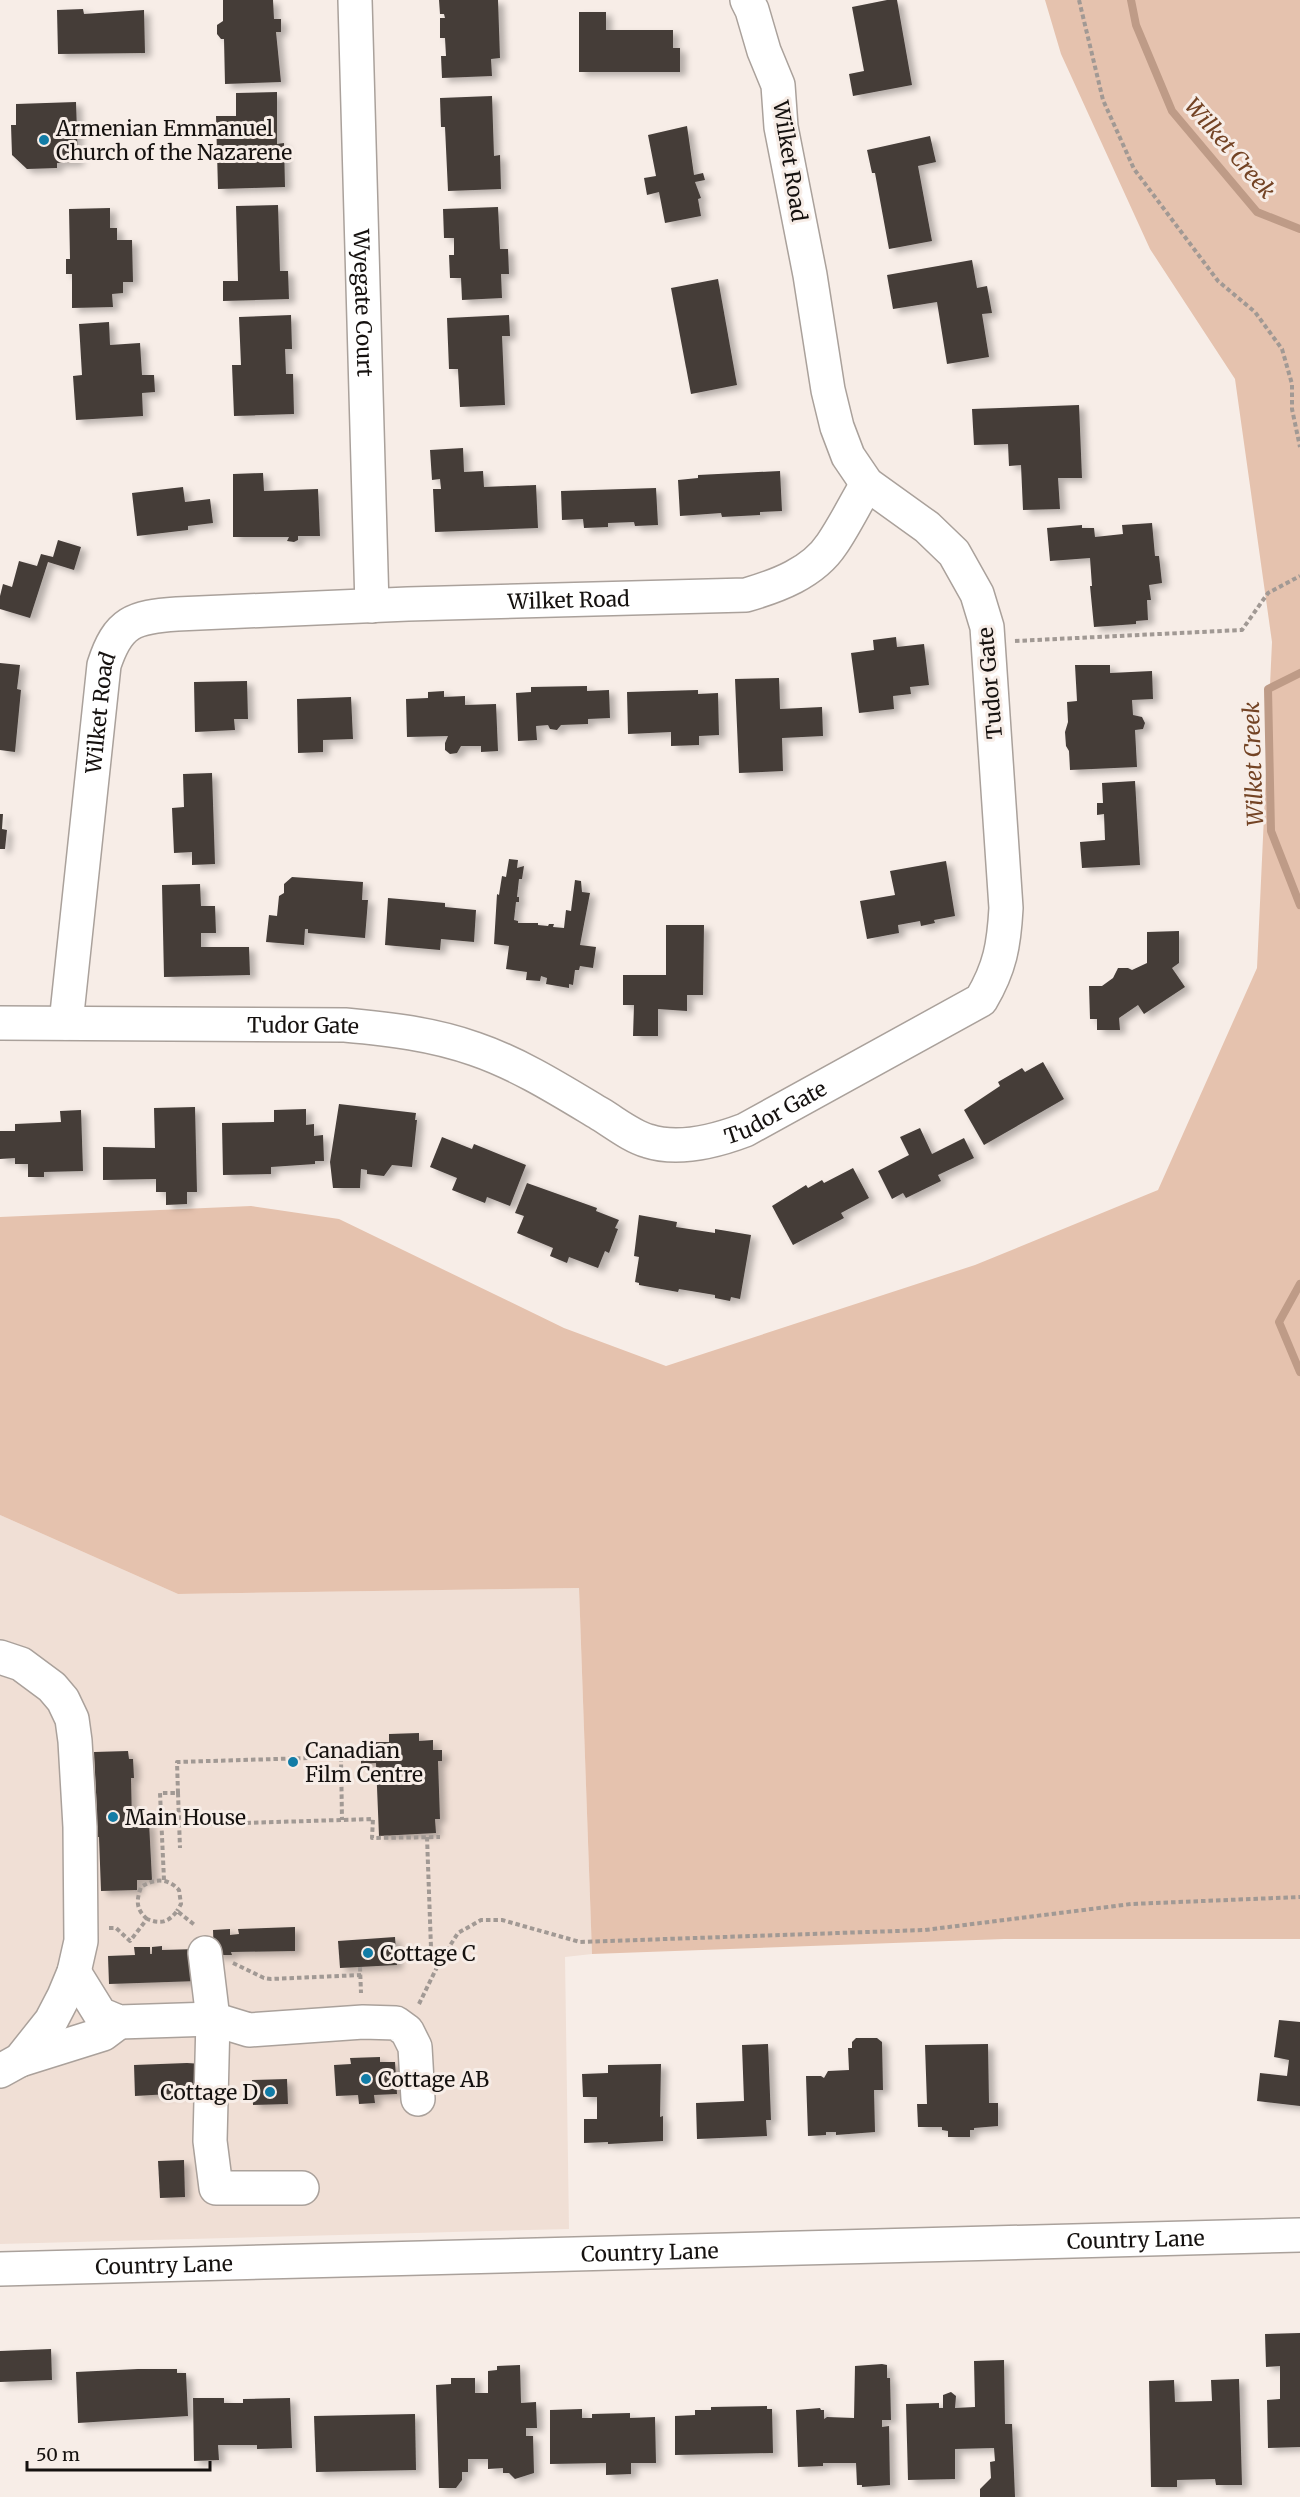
<svg xmlns="http://www.w3.org/2000/svg" width="1300" height="2497" viewBox="0 0 1300 2497" font-family="Merriweather,serif">
	<style>
		.built { fill: #f0dfd5 }
		.green { fill: #e5c2ae }
		.lines { fill: none; stroke-linecap: round; stroke-linejoin: round }
		.stream { stroke: #be9b87; stroke-width: 8 }
		.building { fill: #453d39; filter: url(#shadow) }
		.minor-casing { stroke: #aaa19b; stroke-width: 36 }
		.path { stroke: #a19994; stroke-width: 4; stroke-dasharray: 4.5 3; stroke-linecap: butt }
		.minor { stroke: #fff; stroke-width: 33 }
		.poi-dot { fill: #127ca6; stroke: #f7ede7; stroke-width: 2 }
		.labels { text-anchor: middle; dominant-baseline: central; stroke-width: 6; stroke-linejoin: round; paint-order: stroke }
		.poi-label { font-size: 21px; fill: #15110f; stroke: #f7ede7; text-anchor: start }
		.street-label { font-size: 21px; fill: #15110f; stroke: #f7ede7 }
		.water-label { font-size: 22px; font-style: italic; fill: #734324; stroke: #f7ede7 }
	</style>
	<defs>
		<filter id="shadow"><feDropShadow dx="6" dy="4" stdDeviation="3" flood-color="#0004"/></filter>
	</defs>
	<rect width="100%" height="100%" fill="#f7ede7"/>
	<polygon class="built" points="0,1515 178,1594 579,1588 592,1954 565,1957 569,2229 0,2244"/>
	<polygon class="green" points="1045,0 1300,0 1300,1939 1004,1939 592,1954 579,1588 178,1594 0,1515 0,1217 251,1206 339,1219 564,1328 666,1366 975,1265 1158,1190 1257,968 1272,642 1235,379 1150,249 1061,54"/>
	<g class="lines">
		<g class="stream">
			<polyline points="1131,0 1136,25 1172,111 1257,212 1300,229"/>
			<polyline points="1300,673 1268,689 1271,831 1300,905"/>
			<polyline points="1300,1284 1279,1322 1300,1372"/>
		</g>
	</g>
	<g class="building">
		<polygon points="223,0 273,0 274,19 281,19 281,32 276,32 281,82 225,84 224,39 221,39 217,34 217,25 223,21"/>
		<polygon points="439,0 498,0 500,58 491,59 492,76 442,78 441,56 446,56 445,38 440,38 440,18 445,18 444,14 440,14"/>
		<polygon points="887,0 897,0 912,85 853,96 849,74 864,71 852,7"/>
		<polygon points="83,9 84,14 144,10 145,53 58,54 57,10"/>
		<polygon points="579,12 606,12 606,30 673,30 673,48 680,48 680,72 579,72"/>
		<polygon points="277,92 277,144 284,143 285,187 218,189 216,116 236,116 236,93"/>
		<polygon points="492,96 494,156 500,155 501,189 448,191 445,127 441,127 440,98"/>
		<polygon points="76,102 78,162 57,163 57,168 27,169 12,155 11,125 16,125 16,104"/>
		<polygon points="687,126 694,175 703,173 705,180 695,182 701,198 698,199 701,216 665,223 659,192 647,195 644,178 656,176 648,135"/>
		<polygon points="930,136 936,162 918,166 932,241 889,249 875,173 872,173 867,150"/>
		<polygon points="278,205 280,271 288,271 289,299 223,301 223,281 238,281 236,206"/>
		<polygon points="498,207 500,249 508,249 509,274 501,274 502,298 462,300 461,278 450,278 449,255 454,255 454,238 444,238 443,209"/>
		<polygon points="110,208 110,228 117,228 117,240 132,240 133,282 123,282 123,293 112,294 113,307 72,308 72,274 66,274 66,259 70,259 69,209"/>
		<polygon points="972,260 977,288 987,286 992,313 982,314 989,357 947,364 937,302 893,309 887,275"/>
		<polygon points="718,279 737,385 691,394 671,288"/>
		<polygon points="291,315 292,349 285,349 286,374 293,374 294,414 234,416 232,365 241,365 239,317"/>
		<polygon points="509,315 510,336 502,336 505,405 460,407 458,369 449,369 447,318"/>
		<polygon points="109,322 110,345 140,343 142,375 154,375 155,392 142,393 143,416 76,420 73,376 82,375 79,324"/>
		<polygon points="1079,405 1082,478 1058,478 1060,509 1023,510 1021,465 1009,466 1008,444 974,445 972,409"/>
		<polygon points="463,448 464,472 483,471 484,487 536,485 538,528 435,532 433,489 441,489 440,479 432,480 430,450"/>
		<polygon points="780,471 782,511 760,512 760,515 722,517 721,513 680,516 678,480 698,478 698,475"/>
		<polygon points="263,473 264,491 318,489 320,536 298,536 298,540 294,542 287,541 289,537 233,537 233,474"/>
		<polygon points="183,487 185,502 210,499 213,523 188,526 188,530 137,536 132,493"/>
		<polygon points="656,488 658,525 635,526 634,522 608,523 608,527 584,528 583,519 562,520 561,491"/>
		<polygon points="1152,523 1155,556 1159,556 1162,583 1149,585 1151,600 1147,600 1148,620 1136,621 1136,624 1094,627 1090,586 1092,586 1090,558 1050,561 1047,528 1082,525 1082,528 1094,528 1095,537 1123,534 1122,525"/>
		<polygon points="58,540 81,547 74,570 48,562 30,618 0,609 0,596 3,584 12,587 19,561 37,566 41,554 53,557"/>
		<polygon points="896,637 897,647 924,644 929,685 910,687 911,694 893,696 894,709 859,713 851,653 874,650 873,640"/>
		<polygon points="0,663 20,665 17,689 21,690 15,752 0,750"/>
		<polygon points="1075,665 1110,665 1110,673 1152,671 1153,699 1132,700 1133,715 1142,717 1145,723 1143,729 1135,730 1137,767 1070,770 1069,751 1066,746 1065,732 1068,722 1067,702 1077,701"/>
		<polygon points="779,678 780,709 822,707 823,736 782,738 783,771 739,773 735,679"/>
		<polygon points="247,681 248,719 234,719 235,730 195,732 194,682"/>
		<polygon points="587,686 587,691 609,690 610,718 588,719 588,724 561,725 557,730 550,729 548,725 536,726 537,740 518,741 516,693 531,692 531,687"/>
		<polygon points="698,690 698,694 718,693 719,735 699,736 699,745 671,746 671,732 628,734 627,692"/>
		<polygon points="444,691 444,697 465,696 465,705 496,704 498,751 481,752 481,746 461,746 457,753 450,754 445,750 445,743 448,736 407,737 406,699 428,698 428,692"/>
		<polygon points="351,697 353,739 323,740 323,752 298,753 297,699"/>
		<polygon points="212,773 215,864 192,865 192,852 174,853 172,808 184,807 183,774"/>
		<polygon points="1135,781 1140,865 1082,868 1080,842 1105,840 1104,814 1097,815 1097,803 1103,803 1102,783"/>
		<polygon points="0,814 3,814 2,829 7,830 5,849 0,849"/>
		<polygon points="509,859 518,860 517,868 524,866 522,879 519,879 517,897 519,897 519,902 516,902 514,920 518,921 518,923 538,923 538,925 548,926 549,924 554,924 553,927 564,928 566,910 571,911 575,880 581,881 582,892 590,893 580,945 596,947 593,968 580,966 579,970 575,970 573,985 569,984 569,988 546,984 547,978 541,976 540,981 526,980 527,972 506,969 509,946 494,944 497,894 499,895 502,876 506,877"/>
		<polygon points="946,861 955,916 934,920 935,923 921,926 920,921 898,925 899,933 867,939 860,901 895,895 890,871"/>
		<polygon points="292,877 363,882 362,900 368,900 365,938 308,933 308,929 305,929 304,945 266,942 269,915 277,916 279,896 284,893 284,884"/>
		<polygon points="200,884 201,906 215,906 216,933 201,933 201,947 249,947 250,975 164,977 162,885"/>
		<polygon points="388,898 445,903 445,907 476,910 474,942 441,939 440,950 385,945"/>
		<polygon points="666,925 704,925 703,995 687,995 687,1011 658,1009 658,1036 633,1036 634,1005 623,1005 623,975 666,975"/>
		<polygon points="1179,931 1179,963 1172,968 1185,987 1144,1014 1138,1005 1119,1018 1120,1030 1097,1030 1097,1019 1090,1019 1089,986 1102,986 1113,978 1118,968 1128,968 1132,970 1147,963 1147,932"/>
		<polygon points="1043,1062 1064,1099 984,1145 964,1110 1000,1086 998,1082 1022,1068 1025,1072"/>
		<polygon points="339,1104 416,1113 415,1120 417,1120 412,1167 392,1165 384,1176 367,1174 367,1170 361,1169 360,1188 333,1188 330,1162"/>
		<polygon points="195,1107 197,1192 187,1192 187,1204 166,1205 166,1192 156,1192 156,1179 103,1180 103,1147 155,1148 154,1108"/>
		<polygon points="306,1109 306,1125 314,1124 314,1136 323,1135 324,1161 315,1161 315,1164 271,1167 271,1174 223,1175 222,1123 274,1122 274,1110"/>
		<polygon points="81,1110 83,1171 44,1172 44,1177 28,1177 28,1164 15,1164 15,1158 0,1159 0,1131 15,1131 15,1124 61,1122 60,1111"/>
		<polygon points="920,1128 932,1154 964,1138 974,1158 938,1175 941,1181 906,1198 903,1193 892,1199 878,1171 909,1155 900,1137"/>
		<polygon points="442,1137 472,1149 474,1144 526,1165 510,1206 487,1197 485,1203 452,1190 457,1178 430,1167"/>
		<polygon points="853,1168 869,1198 841,1213 844,1218 793,1245 772,1206 806,1185 808,1188 822,1180 824,1183"/>
		<polygon points="527,1183 597,1208 596,1211 619,1220 615,1228 618,1229 609,1253 605,1251 598,1268 569,1257 567,1263 550,1256 553,1248 517,1233 524,1216 515,1213"/>
		<polygon points="639,1215 677,1222 676,1227 715,1233 715,1229 751,1235 740,1299 731,1297 730,1301 715,1298 715,1295 679,1289 678,1292 639,1285 639,1283 635,1282 639,1257 634,1256"/>
		<polygon points="419,1733 419,1741 433,1740 433,1750 442,1750 442,1761 438,1761 440,1819 435,1819 436,1833 379,1836 376,1763 361,1764 361,1754 375,1753 375,1742 389,1742 389,1734"/>
		<polygon points="128,1751 129,1759 133,1759 134,1778 131,1778 132,1823 149,1822 152,1880 137,1880 137,1890 101,1891 99,1837 94,1837 93,1812 97,1812 94,1752"/>
		<polygon points="295,1927 295,1951 231,1952 232,1955 214,1955 213,1930 230,1929 230,1935 239,1934 238,1929"/>
		<polygon points="395,1937 397,1965 340,1968 338,1941"/>
		<polygon points="162,1946 162,1950 197,1949 198,1981 109,1984 108,1956 135,1955 134,1947 150,1947 150,1954 152,1954 152,1947"/>
		<polygon points="1279,2020 1300,2022 1300,2106 1257,2101 1260,2073 1287,2076 1289,2060 1274,2057"/>
		<polygon points="856,2038 877,2038 882,2042 883,2090 874,2090 875,2132 836,2135 836,2132 826,2132 826,2135 808,2136 806,2076 821,2076 824,2078 828,2071 849,2070 848,2048 852,2048 852,2042"/>
		<polygon points="768,2044 771,2120 766,2120 767,2136 697,2139 696,2103 744,2101 742,2045"/>
		<polygon points="988,2044 989,2103 998,2103 998,2126 974,2128 974,2130 970,2130 970,2137 948,2137 948,2131 942,2130 942,2127 918,2127 917,2104 927,2104 925,2045"/>
		<polygon points="380,2057 380,2062 395,2062 397,2094 374,2095 375,2103 359,2104 358,2095 336,2096 334,2065 351,2064 350,2058"/>
		<polygon points="187,2063 203,2064 204,2092 135,2096 134,2065"/>
		<polygon points="661,2064 660,2117 663,2116 663,2141 608,2144 608,2142 584,2143 584,2119 597,2119 597,2097 583,2097 582,2074 608,2073 608,2065"/>
		<polygon points="287,2079 288,2104 253,2105 252,2080"/>
		<polygon points="184,2160 185,2197 160,2198 158,2161"/>
		<polygon points="1300,2333 1300,2447 1268,2448 1267,2400 1280,2399 1280,2366 1266,2367 1265,2334"/>
		<polygon points="51,2349 52,2380 0,2382 0,2351"/>
		<polygon points="1004,2360 1005,2424 1012,2424 1015,2497 980,2497 980,2489 991,2478 990,2462 995,2461 994,2448 955,2449 955,2479 908,2480 906,2404 939,2403 939,2408 943,2408 943,2395 951,2392 956,2396 955,2408 975,2407 974,2361"/>
		<polygon points="882,2364 887,2365 887,2378 890,2378 891,2420 882,2420 882,2427 889,2426 890,2485 862,2487 862,2485 857,2485 856,2463 823,2463 823,2466 798,2467 796,2410 820,2408 821,2410 824,2410 824,2419 827,2417 854,2418 855,2366"/>
		<polygon points="520,2365 521,2403 536,2402 537,2428 526,2428 526,2436 533,2436 534,2473 515,2479 509,2473 503,2473 503,2468 488,2469 488,2459 468,2459 468,2472 462,2472 462,2480 456,2488 439,2488 436,2385 451,2384 451,2378 475,2378 475,2393 488,2393 488,2371 497,2370 497,2366"/>
		<polygon points="138,2369 177,2369 177,2373 186,2373 188,2416 78,2423 76,2372"/>
		<polygon points="1239,2379 1242,2485 1216,2485 1215,2479 1177,2480 1177,2487 1151,2487 1149,2381 1174,2380 1175,2402 1212,2401 1211,2380"/>
		<polygon points="193,2398 224,2398 224,2403 243,2403 243,2399 290,2398 292,2448 257,2449 257,2445 218,2445 219,2460 194,2461"/>
		<polygon points="767,2406 767,2409 772,2409 773,2453 675,2455 675,2416 695,2415 695,2410 711,2410 711,2407"/>
		<polygon points="582,2409 582,2418 592,2418 592,2414 630,2413 630,2418 655,2417 656,2463 631,2463 631,2474 606,2475 606,2463 550,2464 550,2410"/>
		<polygon points="415,2414 416,2470 316,2472 314,2416"/>
	</g>
	<g class="lines">
		<defs>
			<g id="minor">
				<path id="s1" d="M 355,0 L 372,606"/>
				<path id="s2" d="M 0,1023 L 345,1025 C 389,1029 433,1034 475,1049 C 519,1064 560,1090 600,1114 C 615,1123 631,1136 648,1141 C 679,1151 716,1141 745,1130 L 981,1000 C 1000,968 1004,945 1006,908 L 987,627 L 977,594 L 954,553 L 927,527 L 867,484 L 848,456 L 837,427 L 828,390 L 810,275 L 781,127 L 778,85 L 764,51 L 752,10 L 747,0"/>
				<path id="s3" d="M 66,1023 L 104,665 C 118,622 133,617 177,614 L 408,604 L 746,595 C 777,586 813,573 832,544 C 845,525 855,504 867,484"/>
				<polyline points="0,1657 21,1664 52,1687 63,1700 72,1719 75,1741 80,1827 81,1941 74,1972 64,1996 51,2021 20,2060 0,2071"/>
				<polyline points="205,1953 213,2019 210,2141 216,2188 302,2188"/>
				<polyline points="74,1972 100,2014 119,2022 213,2019 249,2030 363,2022 396,2023 407,2031 415,2047 418,2099"/>
				<polyline points="20,2060 103,2034 119,2022"/>
				<path id="s4" d="M 0,2269 L 1300,2235"/>
			</g>
		</defs>
		<use href="#minor" class="minor-casing"/>
		<g class="path">
			<polyline points="1079,0 1103,100 1134,169 1218,281 1255,312 1282,349 1292,384 1292,409 1300,447"/>
			<polyline points="1015,641 1242,630 1268,593 1300,576"/>
			<polyline points="178,1793 177,1762 341,1757 342,1820"/>
			<polyline points="179,1825 373,1819 372,1838 440,1837"/>
			<polyline points="427,1837 431,1948 439,1963"/>
			<polyline points="164,1880 160,1793 178,1793 180,1848"/>
			<path d="M 147,1919 C 136,1909 136,1901 141,1887 C 155,1878 168,1878 179,1890 L 181,1904 L 177,1911"/>
			<path d="M 109,1928 L 116,1928 L 130,1941 L 147,1919 C 160,1924 168,1923 177,1911 L 196,1926"/>
			<polyline points="233,1963 264,1978 271,1979 361,1975"/>
			<polyline points="360,1967 361,1993"/>
			<polyline points="419,2004 439,1963 458,1933 481,1920 502,1920 580,1942 925,1930 1131,1904 1300,1897"/>
		</g>
		<use href="#minor" class="minor"/>
	</g>
	<g class="poi-dot">
		<circle cx="44" cy="140" r="6"/>
		<circle cx="293" cy="1762" r="6"/>
		<circle cx="113" cy="1817" r="6"/>
		<circle cx="368" cy="1953" r="6"/>
		<circle cx="366" cy="2079" r="6"/>
		<circle cx="270" cy="2092" r="6"/>
	</g>
	<g class="labels">
		<g class="poi-label">
			<text x="56" y="128">Armenian Emmanuel<tspan x="56" dy="24">Church of the Nazarene</tspan></text>
			<text x="305" y="1750">Canadian<tspan x="305" dy="24">Film Centre</tspan></text>
			<text x="125" y="1817">Main House</text>
			<text x="380" y="1953">Cottage C</text>
			<text x="378" y="2079">Cottage AB</text>
			<text x="258" y="2092" text-anchor="end">Cottage D</text>
		</g>
		<g class="street-label">
			<text transform="translate(790 161) rotate(81)">Wilket Road</text>
			<text stroke="none"><textPath href="#s1" startOffset="303">Wyegate Court</textPath></text>
			<text stroke="none"><textPath href="#s3" startOffset="850">Wilket Road</textPath></text>
			<text transform="translate(990 683) rotate(-95)">Tudor Gate</text>
			<text stroke="none"><textPath href="#s3" startOffset="312">Wilket Road</textPath></text>
			<text stroke="none"><textPath href="#s2" startOffset="303">Tudor Gate</textPath></text>
			<text stroke="none"><textPath href="#s2" startOffset="808">Tudor Gate</textPath></text>
			<text stroke="none"><textPath href="#s4" startOffset="1136">Country Lane</textPath></text>
			<text stroke="none"><textPath href="#s4" startOffset="650">Country Lane</textPath></text>
			<text stroke="none"><textPath href="#s4" startOffset="164">Country Lane</textPath></text>
		</g>
		<g class="water-label">
			<text transform="translate(1230 148) rotate(49)">Wilket Creek</text>
			<text transform="translate(1253 764) rotate(-92)">Wilket Creek</text>
		</g>
	</g>
	<path d="M27 2461v9h183v-9" fill="none" stroke="#15110f" stroke-width="3"/>
	<text x="36" y="2461" font-size="18" fill="#15110f" stroke="#f7ede7" stroke-width="4.5" paint-order="stroke">50 m</text>
</svg>
